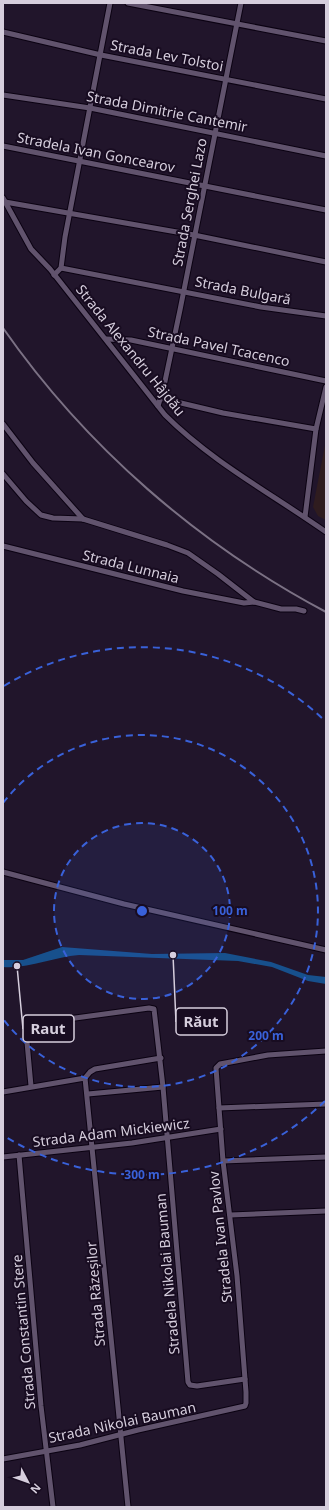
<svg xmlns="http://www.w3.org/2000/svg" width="329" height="1510" viewBox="0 0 329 1510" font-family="'Noto Sans',sans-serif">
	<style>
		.medical { fill: #2f1c1f }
		.water { fill: #17508c }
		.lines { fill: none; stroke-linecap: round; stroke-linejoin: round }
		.minor-casing { stroke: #0b0212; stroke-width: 7 }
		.minor { stroke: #61536d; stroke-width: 5 }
		.rail { stroke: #7b7184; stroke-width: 2 }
		.ring { fill: none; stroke: #3961d9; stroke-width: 2; stroke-dasharray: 7 5 }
		.labels { text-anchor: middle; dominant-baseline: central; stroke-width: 4; stroke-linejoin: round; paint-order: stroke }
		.street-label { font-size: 14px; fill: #d6cedd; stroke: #180c21 }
		.centre { fill: #3961d9; stroke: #180c21; stroke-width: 2 }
		.ring-label { font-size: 12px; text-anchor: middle; font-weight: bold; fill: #3961d9; stroke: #180c21; stroke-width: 4; stroke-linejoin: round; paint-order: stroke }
		.leader { fill: none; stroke: #d6cedd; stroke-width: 1.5 }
		.callout-dot { fill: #d6cedd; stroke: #180c21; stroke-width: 1.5 }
		.callout { fill: #180c21; stroke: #d6cedd; stroke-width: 1.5 }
		.callout-label { font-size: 15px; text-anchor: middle; font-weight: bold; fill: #d6cedd }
	</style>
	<rect width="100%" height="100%" fill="#21152b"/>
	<polygon class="medical" points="326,440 326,520 318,516 313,507"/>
	<path class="water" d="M 62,947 L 152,954 L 225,953 L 271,962 L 308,975 L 326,977 L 326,984 L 308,981 L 272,967 L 238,961 L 79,955 C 53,957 29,969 3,967 L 3,960 L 23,960 Z"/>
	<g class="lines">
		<defs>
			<g id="minor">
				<polyline points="128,3 326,41"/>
				<polyline points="3,32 101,55 326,99"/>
				<polyline points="3,95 90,108 326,156"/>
				<polyline points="3,146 326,210"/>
				<path d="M 3,198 L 31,249 L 50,269 L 165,415 C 212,462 272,494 326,532"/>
				<polyline points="5,202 194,235 326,262"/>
				<polyline points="61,268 261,307 326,316"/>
				<polyline points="54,275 61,268 65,237 110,3"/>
				<polyline points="106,339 131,340 326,381"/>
				<polyline points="160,398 223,413 316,429"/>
				<polyline points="158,406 164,386 180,310 241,3"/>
				<polyline points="3,424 33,463 83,519"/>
				<polyline points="3,474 26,501 41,515 53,518 83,519 167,545 188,553 218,574 254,602 281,609 296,609 304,611"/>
				<polyline points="305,517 316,429 326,387"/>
				<polyline points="3,546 183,591 244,603 254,602"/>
				<polyline points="3,872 124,904 326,950"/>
				<polyline points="85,1078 128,1507"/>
				<polyline points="31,1086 26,1031 31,1024 149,1008 154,1009 163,1087 188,1382 190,1385 197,1386 245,1379"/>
				<polyline points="3,1092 85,1078 90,1072 95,1069 161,1058"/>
				<polyline points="88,1094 163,1087"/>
				<polyline points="219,1108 326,1104"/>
				<polyline points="19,1155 41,1406 53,1507"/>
				<polyline points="3,1157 132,1143 221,1129"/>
				<polyline points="223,1161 326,1157"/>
				<polyline points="230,1215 326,1211"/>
				<polyline points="3,1459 80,1445 138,1430 245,1406 246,1403 246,1392 237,1276 223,1161 216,1068 220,1064 268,1055 326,1051"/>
			</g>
		</defs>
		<use href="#minor" class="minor-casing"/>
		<use href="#minor" class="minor"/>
		<path class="rail" d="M 3,328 C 86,447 198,544 326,612"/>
	</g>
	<circle cx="142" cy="911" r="88" fill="#3961d9" fill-opacity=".12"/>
	<g class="ring">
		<circle cx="142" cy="911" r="88"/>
		<path d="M3 803A176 176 0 1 1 3 1019"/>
		<path d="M325 1101A264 264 0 0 1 4 1136M4 686A264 264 0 0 1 325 721"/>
	</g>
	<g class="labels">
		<g class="street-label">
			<text transform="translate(167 55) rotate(11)">Strada Lev Tolstoi</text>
			<text transform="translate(167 111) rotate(11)">Strada Dimitrie Cantemir</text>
			<text transform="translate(96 152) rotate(11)">Stradela Ivan Goncearov</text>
			<text transform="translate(189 202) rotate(-79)">Strada Serghei Lazo</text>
			<text transform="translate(243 290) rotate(11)">Strada Bulgară</text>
			<text transform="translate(219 346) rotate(12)">Strada Pavel Tcacenco</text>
			<text transform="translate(131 350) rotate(51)">Strada Alexandru Hâjdău</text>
			<text transform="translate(131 566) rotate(14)">Strada Lunnaia</text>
			<text transform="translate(111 1132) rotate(-7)">Strada Adam Mickiewicz</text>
			<text transform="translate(220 1237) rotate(-96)">Stradela Ivan Pavlov</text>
			<text transform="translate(167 1274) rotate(-95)">Stradela Nikolai Bauman</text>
			<text transform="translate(95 1294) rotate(-95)">Strada Răzeșilor</text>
			<text transform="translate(23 1332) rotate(-95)">Strada Constantin Stere</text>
			<text transform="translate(122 1422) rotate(-12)">Strada Nikolai Bauman</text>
		</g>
	</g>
	<circle cx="142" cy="911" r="6" class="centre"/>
	<g class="ring-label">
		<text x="230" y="915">100 m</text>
		<text x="266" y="1040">200 m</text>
		<text x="142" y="1179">300 m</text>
	</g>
	<path class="leader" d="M173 955L176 1022M17 966L23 1029"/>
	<g class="callout-dot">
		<circle cx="173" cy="955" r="4"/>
		<circle cx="17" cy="966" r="4"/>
	</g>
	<g class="callout">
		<rect x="176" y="1008" width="51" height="27" rx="4"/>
		<rect x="23" y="1015" width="51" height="27" rx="4"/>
	</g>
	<g class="callout-label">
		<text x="201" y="1027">Răut</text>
		<text x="48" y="1034">Raut</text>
	</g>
	<rect width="329" height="1510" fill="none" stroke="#d6cedd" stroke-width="8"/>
	<g transform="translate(28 1482) rotate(131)" stroke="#180c21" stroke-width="3" paint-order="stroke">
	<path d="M0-3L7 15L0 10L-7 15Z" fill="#d6cedd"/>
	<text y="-6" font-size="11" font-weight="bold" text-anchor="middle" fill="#d6cedd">N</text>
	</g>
</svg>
